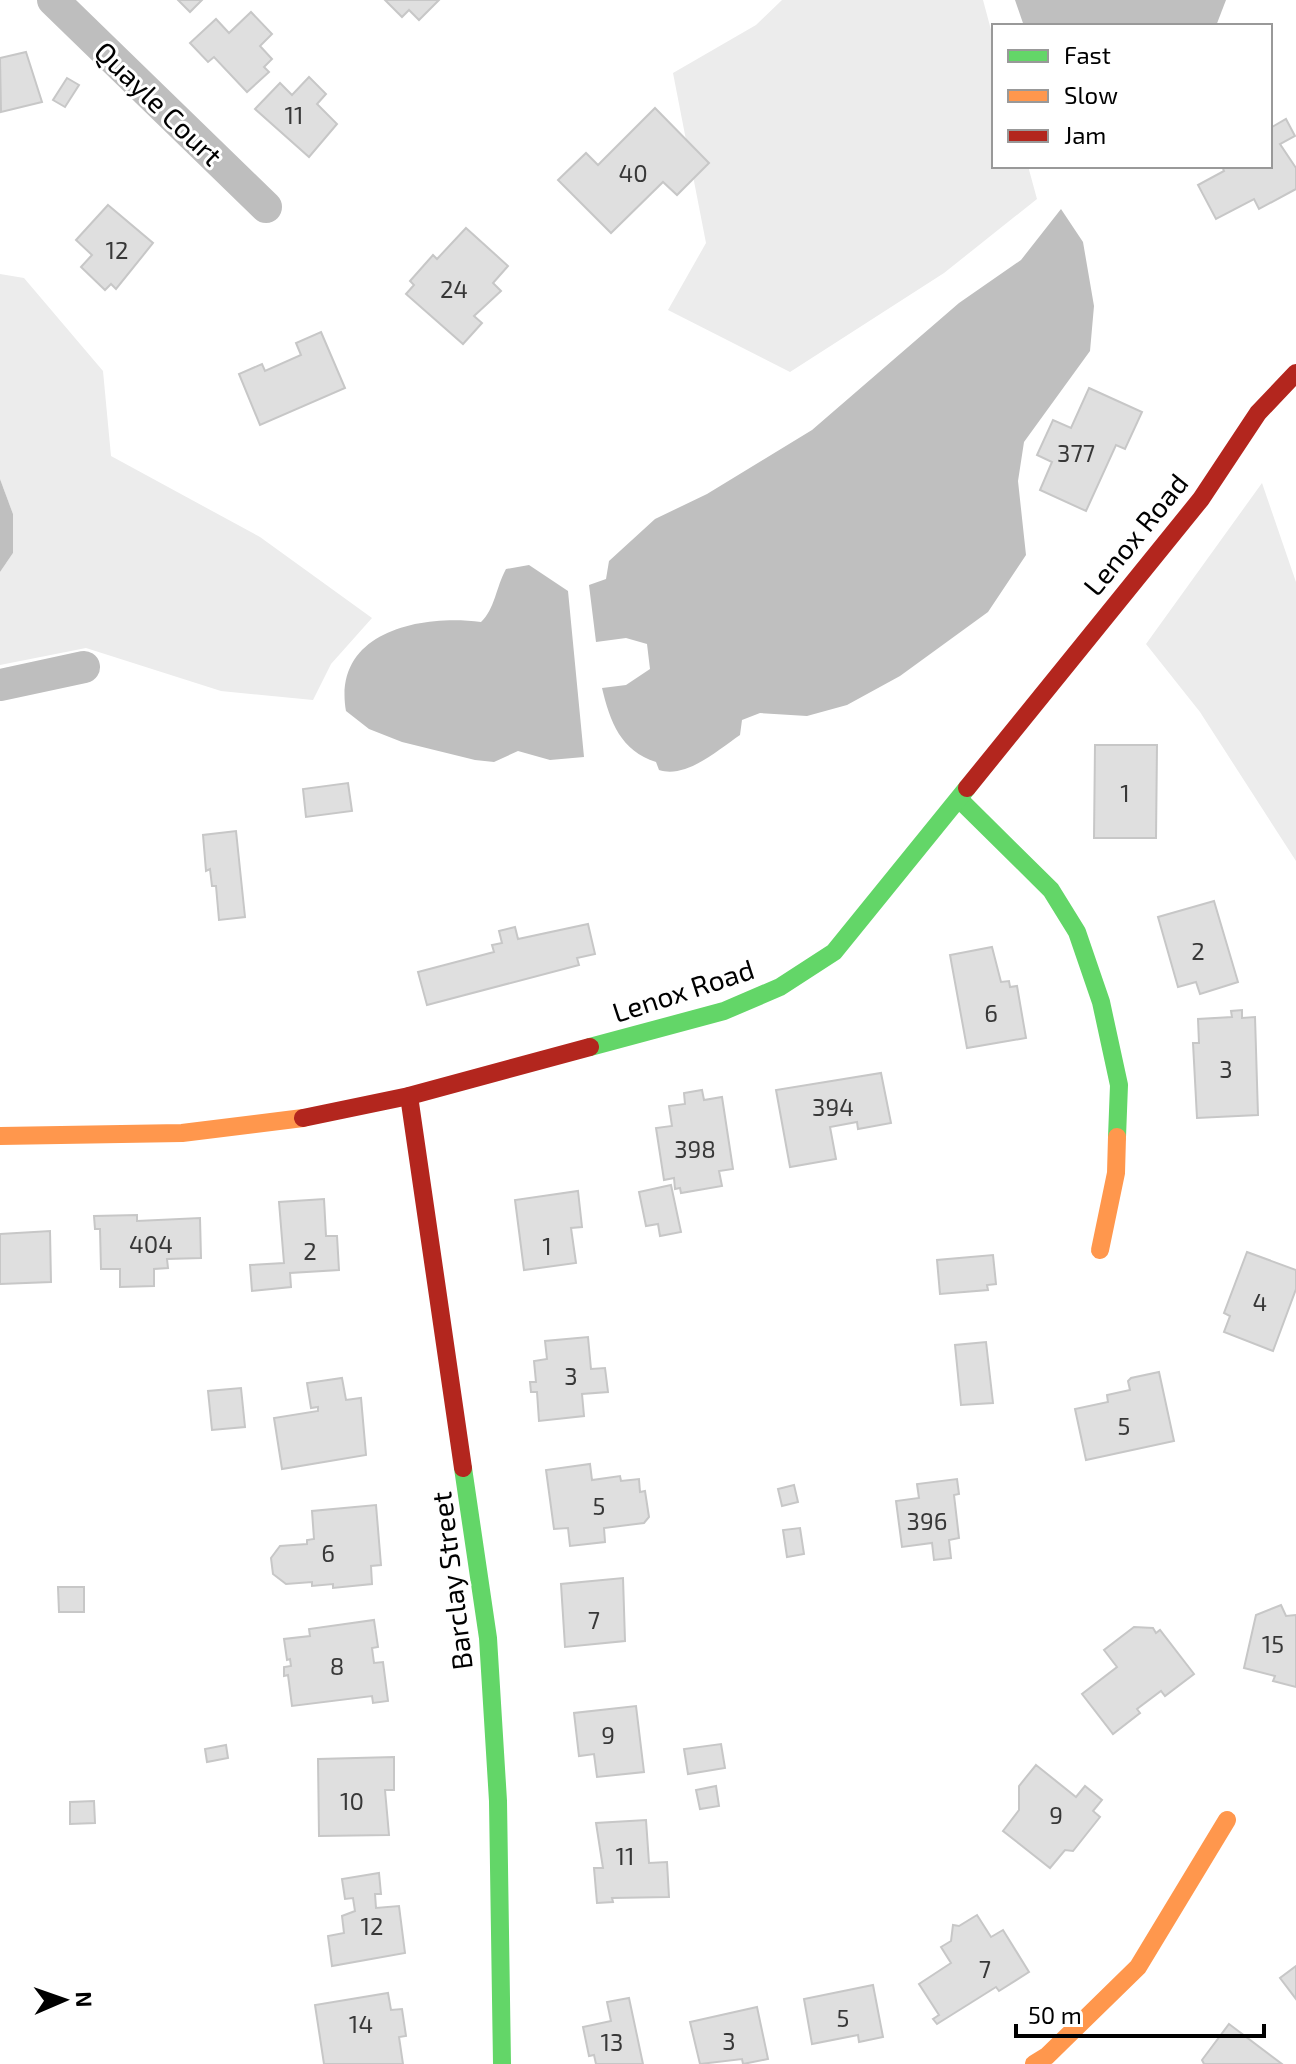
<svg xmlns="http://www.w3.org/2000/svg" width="1296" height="2064" viewBox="0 0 1296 2064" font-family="'Exo 2',sans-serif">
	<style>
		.green { fill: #ececec }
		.water { fill: #bfbfbf }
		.building { fill: #dfdfdf; stroke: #c7c7c7; stroke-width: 2 }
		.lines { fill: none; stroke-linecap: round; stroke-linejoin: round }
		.street { stroke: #bebebe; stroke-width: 32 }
		.fast { stroke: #63d668; stroke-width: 18 }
		.slow { stroke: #ff974d; stroke-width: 18 }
		.jam { stroke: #b3261e; stroke-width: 18 }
		.labels { text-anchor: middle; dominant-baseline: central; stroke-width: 6; stroke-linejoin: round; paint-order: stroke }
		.number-label { font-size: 24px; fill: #383838 }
		.street-label { font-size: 28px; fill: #000; stroke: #fff }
	</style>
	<rect width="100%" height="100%" fill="#fff"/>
	<g class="green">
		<polygon points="782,0 983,0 994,41 994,166 1028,166 1037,199 944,273 790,372 668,310 706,243 673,73 756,25"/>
		<polygon points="0,274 24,278 103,371 111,456 260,537 372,618 331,664 313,700 221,691 86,648 0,665 0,572 13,553 13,514 0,479"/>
		<polygon points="1262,483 1296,582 1296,861 1200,712 1146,644"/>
	</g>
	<g class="water">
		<polygon points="1015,0 1226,0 1216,26 1024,26"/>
		<path d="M 1061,209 L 1083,242 L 1094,306 L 1090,351 L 1024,442 L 1018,481 L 1026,555 L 988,612 L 900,676 L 847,705 L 807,716 L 760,713 L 742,720 L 740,735 C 718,750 686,779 659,770 L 656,762 C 621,751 610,722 602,688 L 626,685 L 650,669 L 647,644 L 626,638 L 596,642 L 589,585 L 606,579 L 609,561 L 655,519 L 707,494 L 812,430 L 959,303 L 1021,260 Z"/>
		<polygon points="0,479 13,514 13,553 0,572"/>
		<path d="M 529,565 L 568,591 L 584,757 L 550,760 L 518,751 L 494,762 L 475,760 L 402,742 L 369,729 L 346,711 C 332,632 420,614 481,622 C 495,609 496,587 506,569 Z"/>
	</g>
	<g class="building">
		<polygon points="178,0 202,0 190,12"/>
		<polygon points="385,0 439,0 419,20 409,10 402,17"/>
		<polygon points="251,12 272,34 260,46 272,59 264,67 269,72 247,92 214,57 208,62 190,43 216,19 229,33"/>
		<polygon points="26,52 42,102 1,112 0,58"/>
		<polygon points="309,77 326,94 317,104 337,124 309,157 255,109 280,83 292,95"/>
		<polygon points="67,78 79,85 65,107 53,100"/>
		<polygon points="655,108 709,163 677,195 663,182 611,233 558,180 586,153 598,165"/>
		<polygon points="1286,119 1295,136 1280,144 1296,168 1296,189 1259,209 1254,199 1216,219 1198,185 1224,171 1222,166 1270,166 1270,124 1272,127"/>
		<polygon points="108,205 153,243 116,289 111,284 105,290 81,267 92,255 76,240"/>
		<polygon points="466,228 508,266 493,283 501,291 474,316 482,323 463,344 406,294 414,285 410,281 433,255 437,259"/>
		<polygon points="321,332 345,388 260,425 239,374 262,364 265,371 301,355 296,343"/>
		<polygon points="1089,388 1142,412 1125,449 1116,445 1086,511 1040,490 1052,462 1037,455 1053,420 1071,428"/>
		<polygon points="1095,745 1157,745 1156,838 1094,838"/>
		<polygon points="348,783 352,811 306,817 303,789"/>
		<polygon points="236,831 245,917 219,920 216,886 212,886 210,869 206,871 203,835"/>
		<polygon points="1214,901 1238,982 1200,994 1196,982 1178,987 1158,917"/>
		<polygon points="588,924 595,954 577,958 579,965 427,1005 418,972 494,952 492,945 502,943 499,931 515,927 518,939"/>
		<polygon points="992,947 1001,982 1009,981 1010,987 1017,986 1026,1038 967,1048 950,955"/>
		<polygon points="1242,1010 1242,1018 1255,1017 1258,1115 1197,1118 1193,1043 1199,1043 1198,1019 1232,1017 1231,1011"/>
		<polygon points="881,1073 891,1123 858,1129 857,1122 830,1127 836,1159 790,1167 776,1090"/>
		<polygon points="702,1090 704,1100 722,1097 733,1169 719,1171 722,1186 681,1193 680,1188 675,1189 674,1178 664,1180 656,1128 672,1126 669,1106 685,1104 684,1093"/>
		<polygon points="671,1185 681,1232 660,1236 658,1224 646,1226 639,1192"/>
		<polygon points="578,1191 582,1227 571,1228 576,1263 524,1270 515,1200"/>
		<polygon points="324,1199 326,1236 337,1236 339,1270 290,1273 291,1287 252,1291 250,1265 284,1263 279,1202"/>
		<polygon points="137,1215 137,1221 200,1218 201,1258 167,1259 168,1268 154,1269 154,1286 120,1287 120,1269 101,1269 100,1229 95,1229 94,1216"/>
		<polygon points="50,1231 51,1282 0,1284 0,1234"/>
		<polygon points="1247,1252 1296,1270 1296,1289 1273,1351 1224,1332 1230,1316 1224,1313"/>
		<polygon points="993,1255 996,1284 987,1285 988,1290 940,1294 937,1260"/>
		<polygon points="588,1337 591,1369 605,1368 608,1392 582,1394 584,1416 539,1421 537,1392 531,1392 530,1382 536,1382 534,1361 547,1359 545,1341"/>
		<polygon points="986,1342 993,1403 961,1405 955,1345"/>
		<polygon points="1159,1372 1174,1441 1086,1460 1075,1409 1108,1402 1107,1395 1130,1390 1128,1381 1131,1378"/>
		<polygon points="342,1378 346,1400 361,1398 366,1455 282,1469 274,1418 318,1411 318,1407 311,1408 307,1383"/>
		<polygon points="241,1388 245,1427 212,1430 208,1391"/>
		<polygon points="590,1464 592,1480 620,1476 621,1481 639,1479 640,1492 645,1491 649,1517 644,1523 604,1528 605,1542 570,1546 568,1528 554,1529 546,1470"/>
		<polygon points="957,1479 959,1494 954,1495 959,1538 949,1540 951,1558 934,1560 932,1543 902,1547 896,1501 919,1498 917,1484"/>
		<polygon points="794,1485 798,1502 782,1506 778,1489"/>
		<polygon points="376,1505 381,1565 371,1566 372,1584 333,1588 333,1584 312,1586 312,1582 286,1584 273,1574 271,1558 280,1546 307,1544 307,1540 314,1539 312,1511"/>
		<polygon points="800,1528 804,1554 787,1557 783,1530"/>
		<polygon points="623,1578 625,1641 565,1647 561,1584"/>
		<polygon points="58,1587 84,1587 84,1612 59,1612"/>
		<polygon points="1281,1605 1286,1616 1296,1615 1296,1687 1273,1681 1275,1676 1244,1668 1256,1615"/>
		<polygon points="374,1620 378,1647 372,1648 374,1663 383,1662 388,1701 373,1703 372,1696 292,1706 288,1675 284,1676 284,1667 291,1666 290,1659 287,1660 284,1639 310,1636 309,1629"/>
		<polygon points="1134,1627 1153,1628 1156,1633 1160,1630 1194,1674 1165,1696 1161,1691 1137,1709 1140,1713 1113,1734 1082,1694 1117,1667 1104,1650"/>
		<polygon points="636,1706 644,1772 597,1777 594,1754 579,1756 574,1713"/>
		<polygon points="721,1744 725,1768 688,1774 684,1749"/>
		<polygon points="226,1745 228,1758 207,1762 205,1749"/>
		<polygon points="394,1757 394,1790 385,1790 389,1835 319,1836 318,1759"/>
		<polygon points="1036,1765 1076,1797 1085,1786 1102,1800 1093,1811 1100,1817 1073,1851 1065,1850 1050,1868 1003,1831 1019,1810 1019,1786"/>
		<polygon points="716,1786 719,1806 700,1809 696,1790"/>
		<polygon points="94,1801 95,1823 70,1824 70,1802"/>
		<polygon points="646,1820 649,1863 667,1862 669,1897 612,1898 613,1902 597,1903 594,1868 603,1868 596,1823"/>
		<polygon points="379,1873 381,1894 375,1894 376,1908 399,1906 405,1953 332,1966 328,1936 344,1933 342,1916 355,1911 353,1898 345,1899 342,1879"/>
		<polygon points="977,1915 991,1937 1003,1930 1029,1972 999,1991 996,1987 937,2024 933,2019 939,2015 919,1984 951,1963 941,1947 951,1941 953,1925 959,1926"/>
		<polygon points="1296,1966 1296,1999 1280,1978"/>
		<polygon points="873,1985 883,2037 859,2042 858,2035 812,2044 804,1999"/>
		<polygon points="388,1993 391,2010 402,2009 406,2036 399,2037 403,2064 324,2064 315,2005"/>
		<polygon points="629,1998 643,2064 596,2064 594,2055 589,2056 583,2027 611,2021 607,2002"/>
		<polygon points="757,2007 768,2059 743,2064 742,2059 700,2064 690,2022"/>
		<polygon points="1229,2024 1282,2064 1204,2064 1202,2060"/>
	</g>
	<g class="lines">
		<g class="street">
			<polyline points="53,0 266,207"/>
			<polyline points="0,685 84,667"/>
		</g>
		<g class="fast">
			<polyline points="960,800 1051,890 1077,932 1101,1002 1119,1085 1117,1137"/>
			<polyline points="590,1047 724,1011 780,987 834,952 967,788"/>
			<polyline points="463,1468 488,1638 498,1801 502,2064"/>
		</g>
		<g class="slow">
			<polyline points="0,1136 182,1133 303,1118"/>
			<polyline points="1100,1250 1116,1173 1117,1137"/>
			<polyline points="1034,2064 1047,2056 1138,1967 1227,1820"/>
		</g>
		<g class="jam">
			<polyline points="967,788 1201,499 1258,413 1296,373"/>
			<polyline points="409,1096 463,1468"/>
			<polyline points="303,1118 409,1096 590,1047"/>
		</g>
	</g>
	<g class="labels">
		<g class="number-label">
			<text x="294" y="114">11</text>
			<text x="633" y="172">40</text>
			<text x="117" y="249">12</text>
			<text x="454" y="288">24</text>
			<text x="1076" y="452">377</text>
			<text x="1125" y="792">1</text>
			<text x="1198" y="950">2</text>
			<text x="991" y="1012">6</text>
			<text x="1226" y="1068">3</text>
			<text x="833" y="1106">394</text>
			<text x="695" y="1148">398</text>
			<text x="151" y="1243">404</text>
			<text x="547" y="1245">1</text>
			<text x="310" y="1250">2</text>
			<text x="1260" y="1301">4</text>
			<text x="571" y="1375">3</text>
			<text x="1124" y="1425">5</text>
			<text x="599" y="1505">5</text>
			<text x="927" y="1520">396</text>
			<text x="328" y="1552">6</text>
			<text x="594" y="1619">7</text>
			<text x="1273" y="1643">15</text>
			<text x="337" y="1665">8</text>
			<text x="608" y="1734">9</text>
			<text x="352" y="1800">10</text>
			<text x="1056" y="1814">9</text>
			<text x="625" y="1855">11</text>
			<text x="372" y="1925">12</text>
			<text x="985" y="1968">7</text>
			<text x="843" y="2017">5</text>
			<text x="361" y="2023">14</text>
			<text x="729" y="2040">3</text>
			<text x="612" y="2041">13</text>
		</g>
		<g class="street-label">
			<text transform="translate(159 103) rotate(44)">Quayle Court</text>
			<text transform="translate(1135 534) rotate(-51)">Lenox Road</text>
			<text transform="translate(683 990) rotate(-18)">Lenox Road</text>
			<text transform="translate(451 1581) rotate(-97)">Barclay Street</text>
		</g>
	</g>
	<rect x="992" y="24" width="280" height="144" fill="#ffffff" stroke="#999999" stroke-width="2"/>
	<rect x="1008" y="50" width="40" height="12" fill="#63d668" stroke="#999999" stroke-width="2"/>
	<text x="1064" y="64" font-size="24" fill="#000000">Fast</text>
	<rect x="1008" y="90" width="40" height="12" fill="#ff974d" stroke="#999999" stroke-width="2"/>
	<text x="1064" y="104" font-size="24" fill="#000000">Slow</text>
	<rect x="1008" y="130" width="40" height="12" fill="#b3261e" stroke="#999999" stroke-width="2"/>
	<text x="1064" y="144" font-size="24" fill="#000000">Jam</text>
	<g transform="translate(64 2000) rotate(88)" stroke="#ffffff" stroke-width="6" paint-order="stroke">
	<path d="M0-6L14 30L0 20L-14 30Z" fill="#000000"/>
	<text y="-12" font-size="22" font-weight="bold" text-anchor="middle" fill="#000000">N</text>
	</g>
	<path d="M1016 2024v12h248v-12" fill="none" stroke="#000000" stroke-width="4"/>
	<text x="1028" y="2024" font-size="24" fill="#000000" stroke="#ffffff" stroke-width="6" paint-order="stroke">50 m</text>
</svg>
